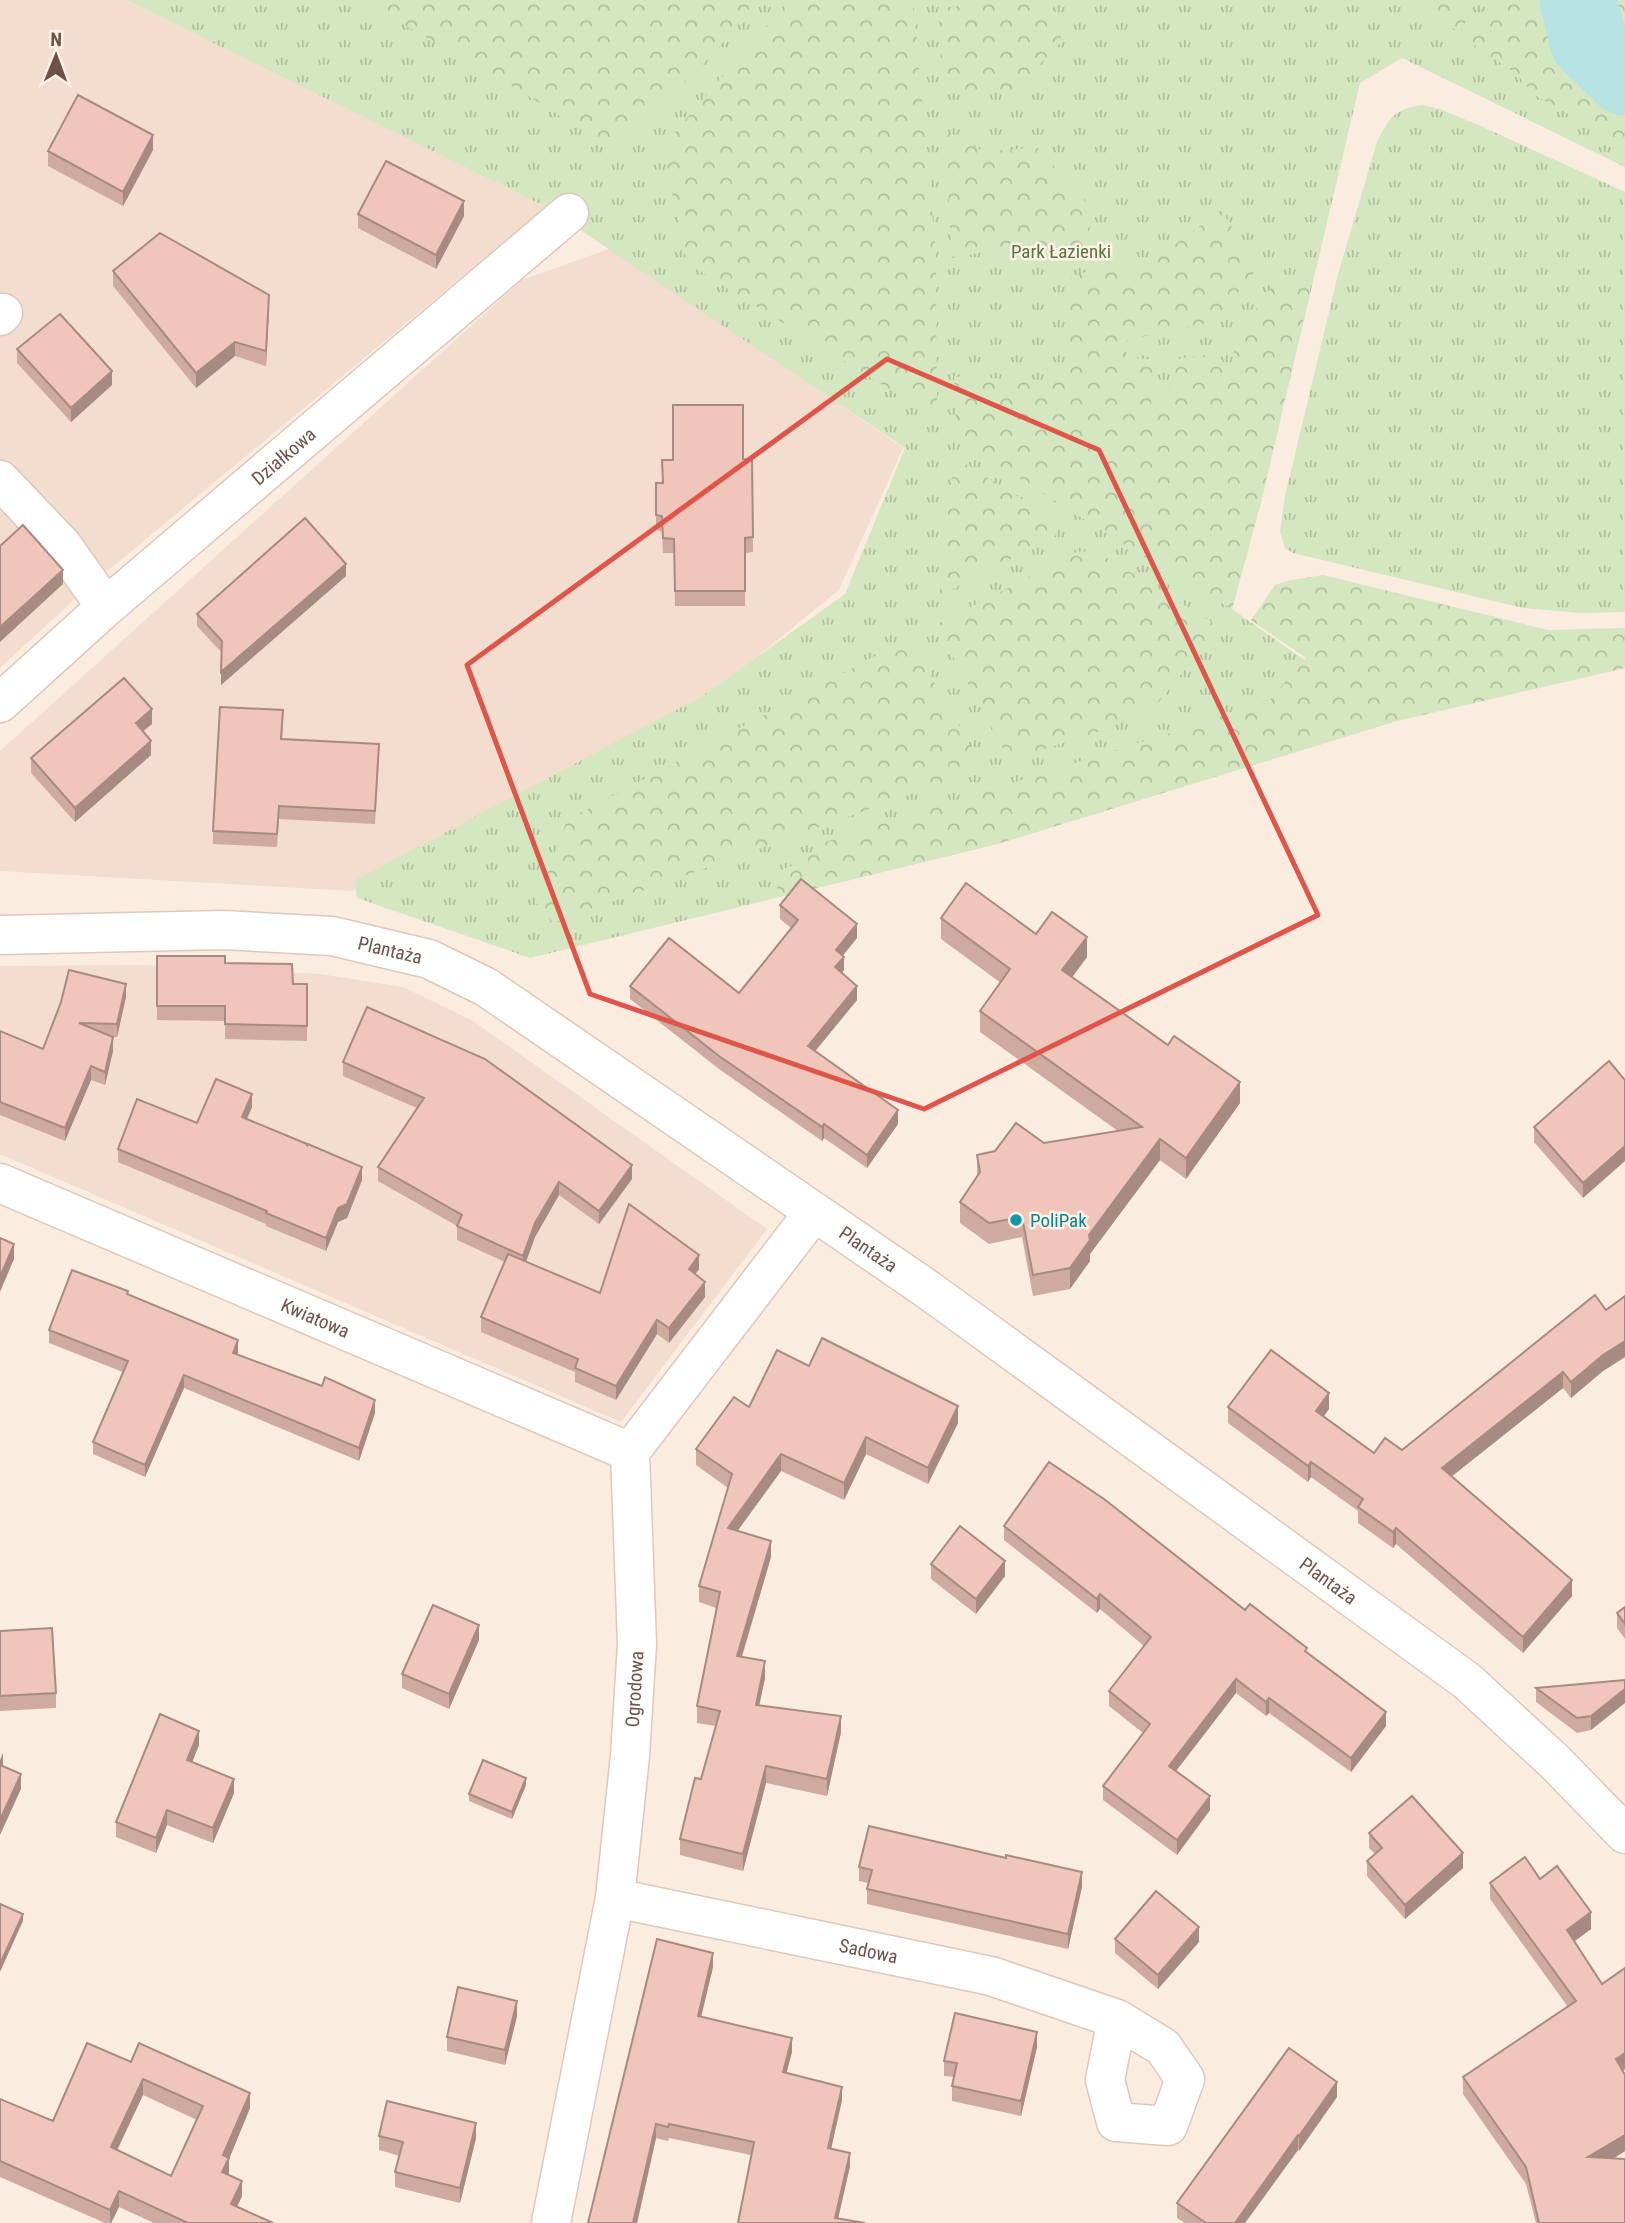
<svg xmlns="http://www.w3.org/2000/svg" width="1625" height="2223" viewBox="0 0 1625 2223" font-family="'Roboto Condensed',sans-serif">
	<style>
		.residential { fill: #f2ddcf }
		.grass { fill: url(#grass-tufts) }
		.forest { fill: url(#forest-crowns) }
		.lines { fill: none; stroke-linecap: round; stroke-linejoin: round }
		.river { stroke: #b6e3e2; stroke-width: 77 }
		.minor-casing { stroke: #dec8bd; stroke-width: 41 }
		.minor { stroke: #fff; stroke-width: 38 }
		.wall { fill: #ceaa9f; fill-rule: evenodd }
		.shaded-wall { fill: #a78b82 }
		.building { fill: #efc6b9; stroke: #a78b82; stroke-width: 2; fill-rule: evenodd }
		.marked { fill: none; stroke: #e0554a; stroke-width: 5; stroke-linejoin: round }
		.culture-dot { fill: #0f9aa8; stroke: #fef1e5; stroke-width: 2.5 }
		.labels { text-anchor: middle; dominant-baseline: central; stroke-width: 5; stroke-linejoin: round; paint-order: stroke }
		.park-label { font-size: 19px; fill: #587542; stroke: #fef1e5 }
		.street-label { font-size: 19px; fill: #705149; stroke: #fef1e5 }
		.culture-label { font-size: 19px; fill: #0d838f; stroke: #fef1e5; text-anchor: start }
	</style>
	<defs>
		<pattern id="grass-tufts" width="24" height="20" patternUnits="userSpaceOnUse" patternTransform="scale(1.75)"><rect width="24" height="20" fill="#d5e7c0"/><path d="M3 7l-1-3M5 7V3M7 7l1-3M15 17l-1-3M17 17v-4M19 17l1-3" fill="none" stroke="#b1be9e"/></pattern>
		<pattern id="forest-crowns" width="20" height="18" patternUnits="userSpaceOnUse" patternTransform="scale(1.75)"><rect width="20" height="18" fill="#d5e7c0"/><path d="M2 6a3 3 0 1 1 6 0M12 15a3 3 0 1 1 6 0" fill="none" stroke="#b1be9e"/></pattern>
	</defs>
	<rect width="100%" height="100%" fill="#fbece0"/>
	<g class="residential">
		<polygon points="0,0 126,0 546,207 87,588 0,668"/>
		<polygon points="612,248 903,448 839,590 706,698 352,891 0,871 0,751 522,280"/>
		<polygon points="144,965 320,974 403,987 473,1021 767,1229 621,1422 0,1154 0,966"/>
	</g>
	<g class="grass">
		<polygon points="126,0 1625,0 1625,167 1402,58 1360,83 1261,502 1232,609 1393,722 997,844 530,958 357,898 354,881 704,695 845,594 905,448 546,207"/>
		<path d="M 1422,105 L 1440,109 L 1481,126 L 1625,192 L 1625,612 L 1580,613 L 1523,608 L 1293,553 L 1285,548 L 1280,532 L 1285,496 L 1338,274 L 1377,142 C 1389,118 1394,109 1422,105 Z"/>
	</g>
	<g class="forest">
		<polygon points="361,0 756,0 717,50 619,145 600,141 522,92"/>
		<polygon points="788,0 913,0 936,255 937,419 687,263 662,147"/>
		<polygon points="1028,0 1052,0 1062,41 1014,91 943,94 938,8"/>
		<polygon points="1412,0 1477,0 1461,31 1437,23"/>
		<polygon points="1489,0 1625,0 1625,146 1533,94 1516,73 1467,41"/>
		<polygon points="945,132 982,151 1038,148 1094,211 1083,256 1061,260 1019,245 952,258"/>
		<polygon points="1221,210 1258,267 1216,321 1127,340 1126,357 1155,360 1151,407 1162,409 1180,358 1216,354 1234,374 1234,341 1277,279 1311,286 1261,502 1232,609 1176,577 957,439 954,377 1064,381 1071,278 1107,263 1145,267"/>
		<polygon points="954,457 1057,521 1055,536 939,596"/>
		<polygon points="1095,551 1220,627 1152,710 1092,734 1009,760 936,625 1077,552"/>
		<polygon points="1323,575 1548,630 1625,628 1625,668 1393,722 997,844 781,897 772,874 803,861 825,842 1268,702 1306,658 1251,620 1275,585 1291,580"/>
		<polygon points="909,638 983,768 553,923 536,902 567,820"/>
	</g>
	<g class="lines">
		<polyline class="river" points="1578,0 1588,41 1625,77"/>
		<defs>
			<g id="minor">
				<polyline points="0,316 3,313"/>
				<polyline points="0,480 62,545 106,607"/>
				<path id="s1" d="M 0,703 L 106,607 L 569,213"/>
				<path id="s2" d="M 0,935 L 223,930 L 332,936 L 429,959 L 486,987 L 927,1289 L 1467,1681 L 1555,1762 L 1625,1834"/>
				<path id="s3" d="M 0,1183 L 630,1452"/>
				<path id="s4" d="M 615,1898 L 991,1976 L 1117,2019 L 1105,2080 L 1116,2122 L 1168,2126 L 1185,2079 L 1163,2047 L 1117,2019"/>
				<path id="s5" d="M 551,2223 L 615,1898 L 630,1756 L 637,1644 L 630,1452 L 814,1212"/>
			</g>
		</defs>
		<use href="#minor" class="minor-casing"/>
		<use href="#minor" class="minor"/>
	</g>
	<g class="wall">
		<polygon points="153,150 123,206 48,166 48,151"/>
		<polygon points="358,214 464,216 436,269 358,228"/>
		<polygon points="113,271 269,309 266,366 235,356 196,388 113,286"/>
		<polygon points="17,349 112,385 71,422 17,363"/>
		<polygon points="743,459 752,460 753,552 745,553 745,606 675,606 674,553 663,553 662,531 656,530 656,483 662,483 662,460"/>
		<polygon points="346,576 221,685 222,653 197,626 197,614"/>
		<polygon points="283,723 282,739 379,757 375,824 279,819 277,847 213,844 213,831"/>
		<polygon points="152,724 143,731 151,755 75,822 31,773 31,758"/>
		<polygon points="780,905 857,938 842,956 844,970 842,973 857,1000 815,1051 898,1124 867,1168 824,1138 822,1141 719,1069 630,999 630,986 739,993 791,928 780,919"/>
		<polygon points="941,918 1036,934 1087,957 1072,977 1240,1103 1186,1179 1160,1160 1090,1254 1090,1261 1070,1289 1033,1296 1022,1237 989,1244 960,1223 960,1202 977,1177 977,1155 1118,1131 980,1032 980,1011 1001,983 941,939"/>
		<polygon points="157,956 225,963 293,984 307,984 307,1041 225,1039 225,1021 157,1020"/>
		<polygon points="126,997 117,1037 113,1037 113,1051 105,1085 91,1080 65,1141 0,1115 0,1031 43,1049 61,1002"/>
		<polygon points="1609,1061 1583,1198 1534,1142 1534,1127"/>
		<polygon points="343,1062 632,1179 599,1224 559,1195 535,1237 526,1261 600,1293 699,1269 695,1274 705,1297 669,1343 657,1334 616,1400 575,1382 575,1372 481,1332 481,1317 505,1262 457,1240 457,1226 378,1181 378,1167 417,1108 343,1076"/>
		<polygon points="252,1107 247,1119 362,1180 347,1218 338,1222 326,1251 266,1226 266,1224 118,1162 118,1149"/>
		<polygon points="128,1294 238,1353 237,1355 375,1413 359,1461 184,1388 145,1477 93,1454 93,1442 123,1372 49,1343 49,1330"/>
		<polygon points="1625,1296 1625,1357 1603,1371 1571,1398 1563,1388 1451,1477 1572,1596 1523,1653 1396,1544 1393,1548 1358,1523 1358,1511 1311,1477 1308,1482 1228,1423 1228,1407 1329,1409 1324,1416 1374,1453 1402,1450"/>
		<polygon points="809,1366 958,1423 928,1484 866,1454 844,1500 781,1471 737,1531 771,1557 742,1657 765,1678 759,1705 841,1732 827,1796 766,1783 743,1871 680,1855 680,1839 701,1779 716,1726 697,1723 697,1706 716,1608 699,1602 699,1586 728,1488 696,1465 696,1449 749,1407"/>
		<polygon points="1004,1526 1245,1610 1307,1652 1386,1726 1351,1772 1269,1713 1266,1716 1236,1693 1176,1771 1210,1810 1177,1855 1103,1800 1103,1786 1143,1733 1109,1706 1109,1691 1144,1646 1100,1609 1097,1613 1004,1540"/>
		<polygon points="931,1564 1005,1576 976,1614 931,1579"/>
		<polygon points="1625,1607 1625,1639 1617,1628 1617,1613"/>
		<polygon points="0,1631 56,1693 56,1708 0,1711"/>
		<polygon points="479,1640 449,1709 402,1688 402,1674"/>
		<polygon points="1625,1680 1591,1730 1577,1733 1536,1702 1536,1688"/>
		<polygon points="199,1745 192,1762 234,1793 213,1843 167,1825 156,1853 116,1837 116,1822"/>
		<polygon points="526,1785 512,1819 469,1801 469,1794"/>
		<polygon points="1369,1833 1463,1868 1405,1919 1367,1876 1367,1861 1375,1854 1369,1848"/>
		<polygon points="859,1867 1082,1887 1068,1949 867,1904 867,1889 868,1883 859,1881"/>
		<polygon points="1540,1879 1591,1929 1574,1941 1602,1984 1625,1968 1625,2069 1623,2071 1625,2075 1625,2151 1613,2159 1625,2223 1536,2223 1526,2184 1463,2094 1463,2077 1568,2007 1490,1899 1490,1883"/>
		<polygon points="1115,1939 1199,1942 1158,1989 1115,1953"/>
		<polygon points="713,1967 701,2017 792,2052 786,2073 842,2100 831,2149 850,2166 838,2219 738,2223 751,2155 669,2138 668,2141 656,2138 637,2223 588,2223"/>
		<polygon points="517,2016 505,2065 447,2051 447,2037"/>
		<polygon points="1037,2047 1021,2116 952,2101 952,2086 954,2077 944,2076 944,2061"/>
		<path d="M 131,2062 L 250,2108 L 229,2159 L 228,2175 L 242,2196 L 237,2207 L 273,2223 L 154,2223 L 119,2207 L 111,2223 L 105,2223 L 0,2177 L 0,2099 L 53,2121 ZM 143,2095 L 197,2120 L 171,2176 L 117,2150 Z"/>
		<polygon points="1337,2097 1299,2151 1298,2150 1245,2223 1185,2223 1177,2218 1177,2203"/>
		<polygon points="379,2136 476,2138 460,2203 395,2187 395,2172 400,2156 379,2150"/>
	</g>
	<g class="shaded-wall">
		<polygon points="153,135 153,150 123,206 123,192"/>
		<polygon points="464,201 464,216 436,269 436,255"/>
		<polygon points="269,295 269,309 266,366 266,351"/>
		<polygon points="235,342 235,356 196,388 196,373"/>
		<polygon points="112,371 112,385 71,422 71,408"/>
		<polygon points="346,564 346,576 221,685 221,672"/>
		<polygon points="63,570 63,584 0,642 0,627"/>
		<polygon points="152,709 152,724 136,737 136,723"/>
		<polygon points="151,741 151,755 75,822 75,808"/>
		<polygon points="857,924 857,938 836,964 836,950"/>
		<polygon points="1087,937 1087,957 1062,991 1062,970"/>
		<polygon points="844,957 844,970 835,981 835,967"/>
		<polygon points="126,984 126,997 117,1037 117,1024"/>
		<polygon points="857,986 857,1000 808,1060 808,1046"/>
		<polygon points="113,1037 113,1051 105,1085 105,1072"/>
		<polygon points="91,1066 91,1080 65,1141 65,1128"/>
		<polygon points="1240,1082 1240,1103 1186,1179 1186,1158"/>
		<polygon points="252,1094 252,1107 242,1130 242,1117"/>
		<polygon points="898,1110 898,1124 867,1168 867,1155"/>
		<polygon points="824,1124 824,1138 822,1141 822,1127"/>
		<polygon points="1160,1139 1160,1160 1090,1254 1090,1261 1070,1289 1070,1268 1089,1235"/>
		<polygon points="1625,1146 1625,1161 1583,1198 1583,1183"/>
		<polygon points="632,1165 632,1179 599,1224 599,1211"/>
		<polygon points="362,1167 362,1180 347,1218 338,1222 326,1251 326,1238 338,1208"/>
		<polygon points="559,1182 559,1195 535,1237 523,1270 523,1256 535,1223"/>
		<polygon points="14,1244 14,1259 0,1292 0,1277"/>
		<polygon points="699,1255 699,1269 689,1283 689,1269"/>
		<polygon points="705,1282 705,1297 669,1343 669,1328"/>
		<polygon points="657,1320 657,1334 616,1400 616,1386"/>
		<polygon points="238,1340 238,1353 233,1366 233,1353"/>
		<polygon points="1625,1341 1625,1357 1603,1371 1571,1398 1571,1382 1603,1355"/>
		<polygon points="1563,1372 1563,1388 1442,1484 1442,1468"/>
		<polygon points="184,1375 184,1388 145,1477 145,1465"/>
		<polygon points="1329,1393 1329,1409 1316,1427 1316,1411"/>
		<polygon points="375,1400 375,1413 359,1461 359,1448"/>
		<polygon points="958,1406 958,1423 928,1484 928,1468"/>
		<polygon points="866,1437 866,1454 844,1500 844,1483"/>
		<polygon points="781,1454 781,1471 728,1544 728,1528"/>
		<polygon points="1311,1462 1311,1477 1308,1482 1308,1466"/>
		<polygon points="1396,1528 1396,1544 1393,1548 1393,1532"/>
		<polygon points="771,1541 771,1557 737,1672 737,1656"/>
		<polygon points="1005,1561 1005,1576 976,1614 976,1599"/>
		<polygon points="1572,1580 1572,1596 1523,1653 1523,1637"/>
		<polygon points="1100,1594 1100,1609 1097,1613 1097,1599"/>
		<polygon points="479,1625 479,1640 449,1709 449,1694"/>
		<polygon points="765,1661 765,1678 756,1721 756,1705"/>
		<polygon points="1236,1679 1236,1693 1169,1780 1169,1766"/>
		<polygon points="1625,1689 1625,1703 1591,1730 1591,1716"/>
		<polygon points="1269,1698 1269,1713 1266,1716 1266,1702"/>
		<polygon points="1386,1712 1386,1726 1351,1772 1351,1758"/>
		<polygon points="841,1716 841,1732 827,1796 827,1779"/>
		<polygon points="199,1731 199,1745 187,1775 187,1760"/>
		<polygon points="3,1753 3,1767 0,1775 0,1760"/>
		<polygon points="766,1766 766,1783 743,1871 743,1854"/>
		<polygon points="21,1774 21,1789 0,1835 0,1820"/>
		<polygon points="526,1778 526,1785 512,1819 512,1812"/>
		<polygon points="234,1779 234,1793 213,1843 213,1828"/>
		<polygon points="1210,1796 1210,1810 1177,1855 1177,1840"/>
		<polygon points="167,1810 167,1825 156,1853 156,1838"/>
		<polygon points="1463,1853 1463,1868 1405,1919 1405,1905"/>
		<polygon points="1082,1872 1082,1887 1068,1949 1068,1934"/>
		<polygon points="1591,1912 1591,1929 1567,1947 1567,1930"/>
		<polygon points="23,1914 23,1921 0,1972 0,1964"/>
		<polygon points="1199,1927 1199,1942 1158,1989 1158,1975"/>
		<polygon points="713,1953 713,1967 698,2030 698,2016"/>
		<polygon points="517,2001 517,2016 505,2065 505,2050"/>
		<polygon points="1037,2032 1037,2047 1021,2116 1021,2101"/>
		<polygon points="792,2038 792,2052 783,2086 783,2072"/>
		<polygon points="1625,2053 1625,2069 1616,2076 1616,2059"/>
		<polygon points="143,2079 143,2095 111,2163 111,2147"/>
		<polygon points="1337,2082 1337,2097 1299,2151 1299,2136"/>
		<polygon points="842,2087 842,2100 828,2162 828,2148"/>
		<polygon points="250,2093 250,2108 229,2159 229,2173 222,2188 223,2155"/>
		<polygon points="476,2123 476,2138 460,2203 460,2188"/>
		<polygon points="656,2124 656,2138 637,2223 633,2223"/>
		<polygon points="1298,2135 1298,2150 1245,2223 1235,2223"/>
		<polygon points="1625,2135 1625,2151 1588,2174 1588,2157"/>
		<polygon points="850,2153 850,2166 837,2223 835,2218"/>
		<polygon points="242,2181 242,2196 231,2220 231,2204"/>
		<polygon points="119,2191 119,2207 111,2223 110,2223 110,2210"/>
	</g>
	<g class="building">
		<polygon points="78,95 153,135 123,192 48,151"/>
		<polygon points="386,161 464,201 436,255 358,214"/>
		<polygon points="160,233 269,295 266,351 235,342 196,373 113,271"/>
		<polygon points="60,314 112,371 71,408 17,349"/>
		<polygon points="673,405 743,405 743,459 752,460 753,537 745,538 745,591 675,591 674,539 663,538 662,516 656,515 656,483 663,483 662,460 673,460"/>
		<polygon points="305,518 346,564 221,672 222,641 197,614"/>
		<polygon points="23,525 63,570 0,627 0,546"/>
		<polygon points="124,678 152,709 136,723 151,741 75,808 31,758"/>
		<polygon points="220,707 283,710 281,739 379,744 375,811 279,806 277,834 213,831"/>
		<polygon points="801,879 857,924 836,950 844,957 835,967 857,986 808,1046 898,1110 867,1155 824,1124 822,1127 719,1056 630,986 669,938 739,993 798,920 780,905"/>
		<polygon points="966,883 1036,934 1052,912 1087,937 1062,970 1168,1045 1174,1036 1240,1082 1186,1158 1160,1139 1089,1235 1090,1240 1070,1268 1033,1275 1022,1217 989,1223 960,1202 980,1172 977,1155 995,1151 1016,1123 1044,1143 1142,1127 980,1011 1010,969 941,918"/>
		<polygon points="157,956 225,956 225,963 292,964 293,984 307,984 307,1026 225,1024 225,1006 157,1006"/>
		<polygon points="69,970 126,984 117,1024 79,1023 113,1037 105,1072 91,1066 65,1128 0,1102 0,1031 43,1049 61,1002"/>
		<polygon points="367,1007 485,1059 632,1165 599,1211 559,1182 535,1223 523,1256 457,1226 462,1215 378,1167 424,1098 343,1062"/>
		<polygon points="1609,1061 1625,1080 1625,1146 1583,1183 1534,1127"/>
		<polygon points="216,1079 252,1094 242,1117 307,1144 307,1146 308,1144 362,1167 347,1204 338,1208 326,1238 266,1213 267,1211 118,1149 137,1099 197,1123"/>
		<polygon points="629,1204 699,1255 689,1269 705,1282 669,1328 657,1320 616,1386 575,1368 578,1359 481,1317 508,1254 600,1293"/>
		<polygon points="0,1238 14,1244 0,1277"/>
		<polygon points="72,1270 128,1291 127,1294 238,1340 233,1353 322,1386 325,1377 375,1400 359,1448 184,1375 145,1465 93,1442 128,1361 49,1330"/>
		<polygon points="1595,1295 1606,1310 1625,1296 1625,1341 1603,1355 1571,1382 1563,1372 1442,1468 1572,1580 1523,1637 1396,1528 1393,1532 1358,1507 1363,1499 1311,1462 1308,1466 1228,1407 1271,1350 1329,1393 1316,1411 1374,1453 1385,1438 1402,1450"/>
		<polygon points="822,1338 958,1406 928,1468 866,1437 844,1483 781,1454 728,1528 771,1541 737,1656 765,1661 756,1705 841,1716 827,1779 766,1766 743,1854 680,1839 695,1778 701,1779 720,1711 697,1706 720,1592 699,1586 732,1474 696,1449 734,1397 749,1407 777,1350 809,1366"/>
		<polygon points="1049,1462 1104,1499 1245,1610 1250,1604 1307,1648 1305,1651 1386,1712 1351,1758 1269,1698 1266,1702 1236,1679 1169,1766 1210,1796 1177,1840 1103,1786 1150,1724 1109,1691 1151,1637 1100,1594 1097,1599 1004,1526"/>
		<polygon points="960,1526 1005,1561 976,1599 931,1564"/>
		<polygon points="433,1605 479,1625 449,1694 402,1674"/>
		<polygon points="1625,1607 1625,1624 1617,1613"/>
		<polygon points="52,1628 56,1693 0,1696 0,1631"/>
		<polygon points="1625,1680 1625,1689 1591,1716 1577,1718 1536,1688"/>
		<polygon points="160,1714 199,1731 187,1760 234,1779 213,1828 167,1810 156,1838 116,1822"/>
		<polygon points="483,1760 526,1778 512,1812 469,1794"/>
		<polygon points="0,1765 21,1774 0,1820"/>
		<polygon points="1412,1796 1463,1853 1405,1905 1367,1861 1382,1848 1369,1833"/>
		<polygon points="869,1826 1006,1858 1006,1855 1082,1872 1068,1934 867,1889 872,1870 859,1867"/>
		<polygon points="1525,1857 1540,1879 1557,1866 1591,1912 1567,1930 1602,1984 1625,1968 1625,2053 1616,2059 1625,2075 1625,2135 1588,2157 1625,2159 1625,2223 1539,2223 1526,2167 1463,2077 1576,2001 1490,1883"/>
		<polygon points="1156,1891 1199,1927 1158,1975 1115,1939"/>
		<polygon points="0,1904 23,1914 0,1964"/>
		<polygon points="657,1939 713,1953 698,2016 792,2038 783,2072 842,2087 828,2148 850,2153 835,2218 865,2223 738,2223 754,2142 669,2124 668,2127 656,2124 633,2223 588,2223"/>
		<polygon points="458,1987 517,2001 505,2050 447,2037"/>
		<polygon points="955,2013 1037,2032 1021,2101 952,2086 957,2063 944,2061"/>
		<path d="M 87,2043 L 131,2062 L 139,2043 L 250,2093 L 223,2155 L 229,2158 L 222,2172 L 242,2181 L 231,2204 L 273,2223 L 188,2223 L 119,2191 L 110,2210 L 0,2161 L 0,2099 L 53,2121 ZM 143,2079 L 203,2106 L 171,2176 L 111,2147 Z"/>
		<polygon points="1289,2048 1337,2082 1299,2136 1298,2135 1235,2223 1206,2223 1177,2203"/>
		<polygon points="387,2101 476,2123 460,2188 395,2172 403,2142 379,2136"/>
	</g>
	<path class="marked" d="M 887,359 L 1099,450 L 1318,915 L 924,1109 L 590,994 L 467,665 Z"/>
	<circle class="culture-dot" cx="1016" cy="1220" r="7"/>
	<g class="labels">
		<g class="park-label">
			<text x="1061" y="251">Park Łazienki</text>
		</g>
		<g class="street-label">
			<text stroke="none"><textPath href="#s1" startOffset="376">Działkowa</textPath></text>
			<text stroke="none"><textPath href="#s2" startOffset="392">Plantaża</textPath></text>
			<text stroke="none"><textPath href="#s2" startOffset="959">Plantaża</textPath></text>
			<text stroke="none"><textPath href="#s3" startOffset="343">Kwiatowa</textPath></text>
			<text stroke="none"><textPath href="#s2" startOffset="1526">Plantaża</textPath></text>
			<text stroke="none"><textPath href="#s5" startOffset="541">Ogrodowa</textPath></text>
			<text stroke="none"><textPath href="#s4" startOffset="259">Sadowa</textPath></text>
		</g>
		<g class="culture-label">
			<text x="1030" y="1220">PoliPak</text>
		</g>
	</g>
	<g transform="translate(56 56) rotate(1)" stroke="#fef1e5" stroke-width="5" paint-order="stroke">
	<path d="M0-5L12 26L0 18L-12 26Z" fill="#705149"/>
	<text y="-10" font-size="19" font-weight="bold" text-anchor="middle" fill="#705149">N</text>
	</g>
</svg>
